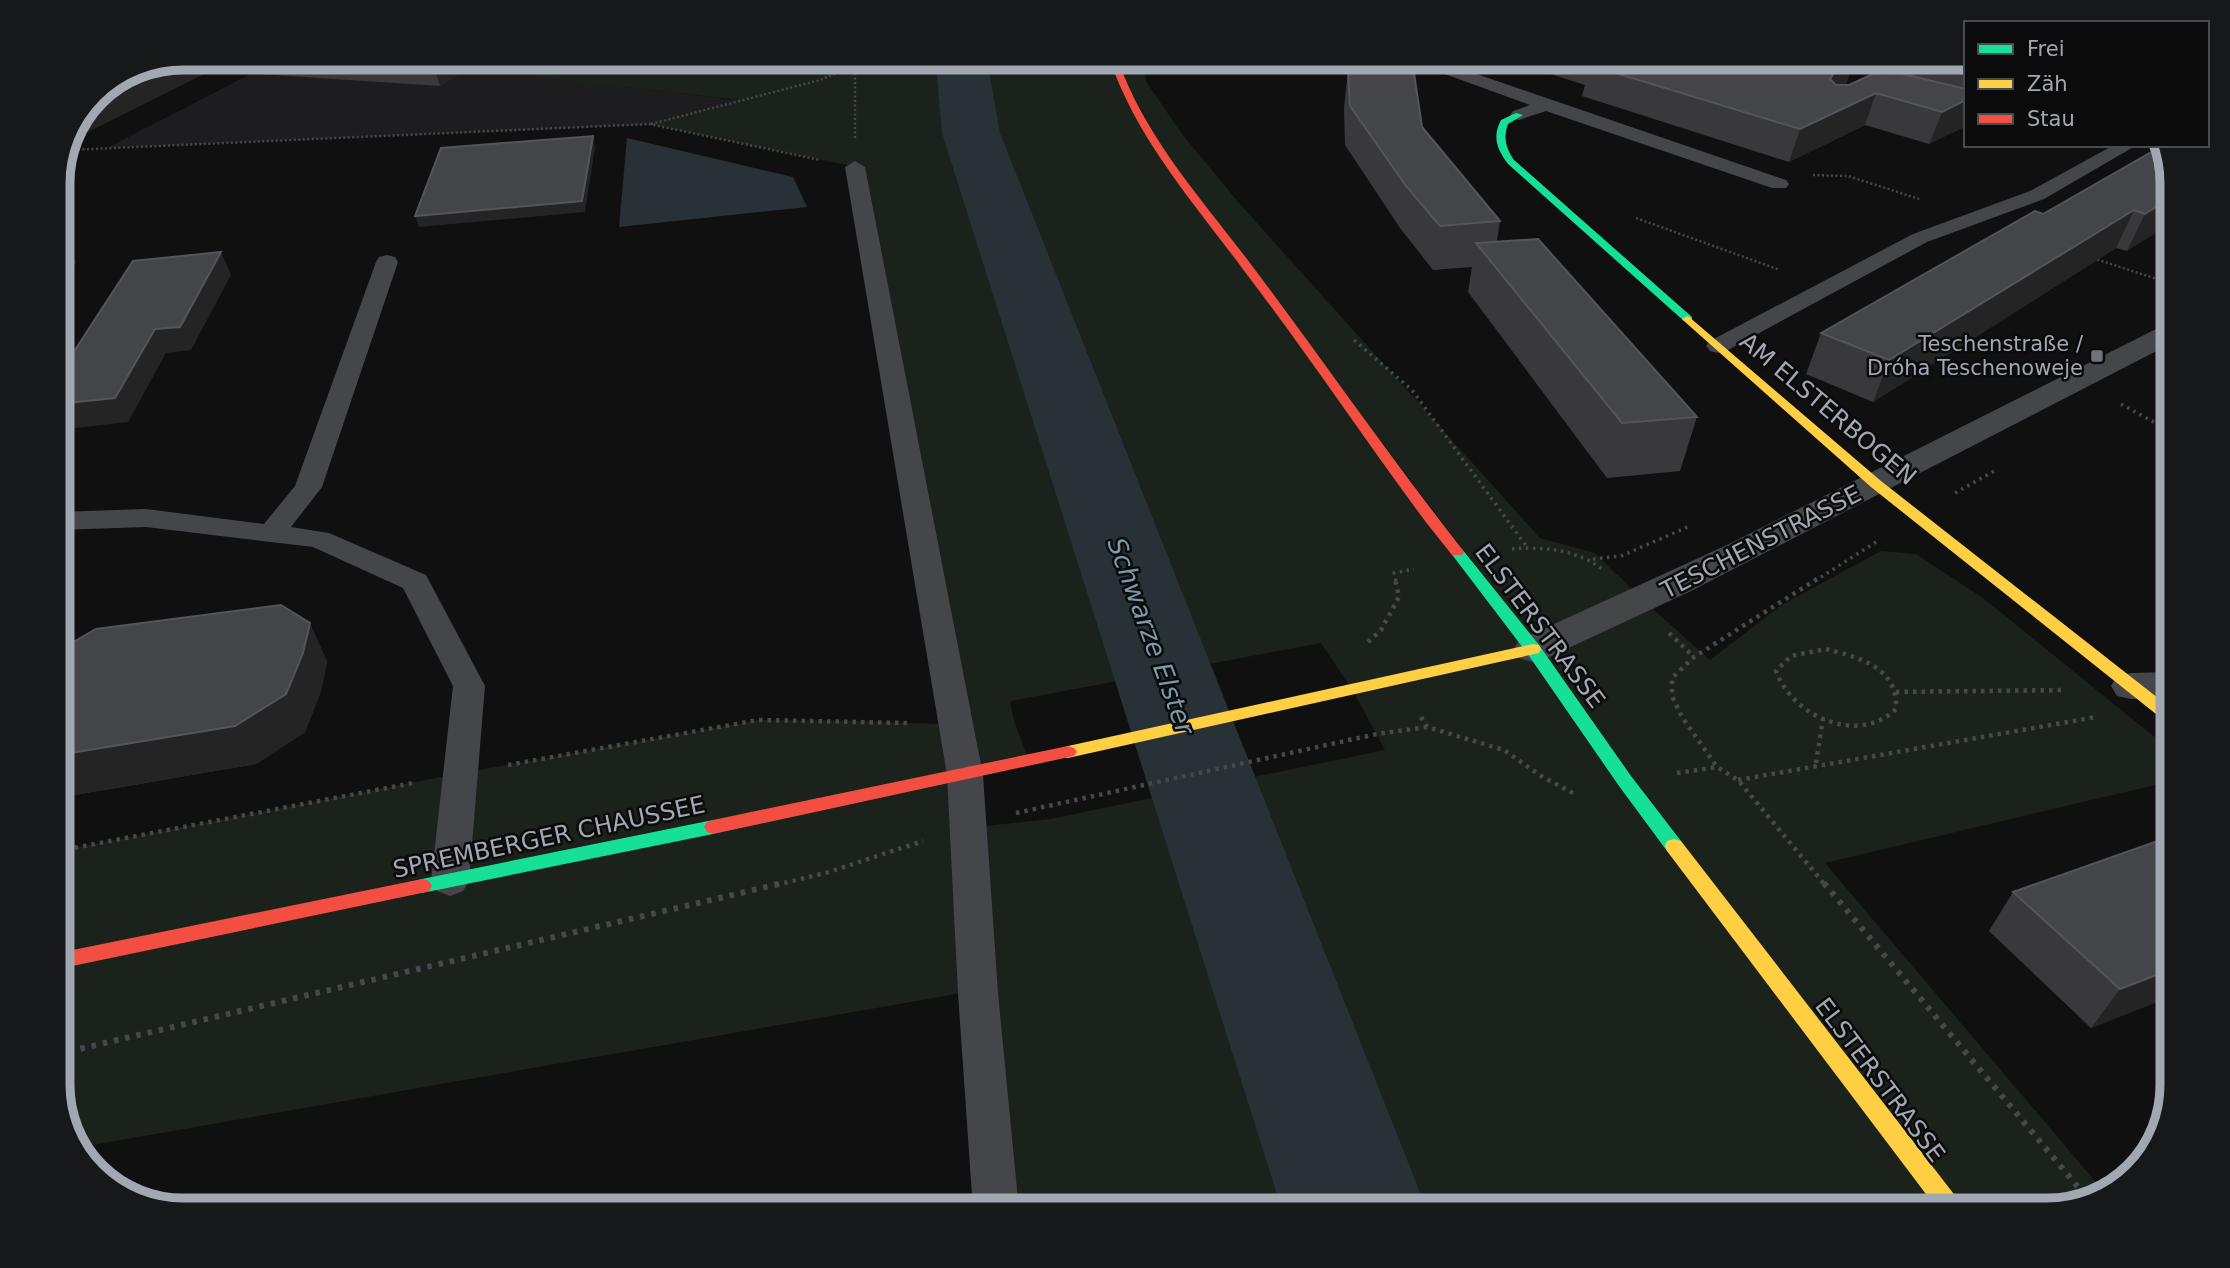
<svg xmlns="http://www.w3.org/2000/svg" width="2230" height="1268" viewBox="0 0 2230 1268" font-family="'DejaVu Sans',sans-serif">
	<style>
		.built { fill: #1d1d1f }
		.green { fill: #1b211b }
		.water { fill: #283135 }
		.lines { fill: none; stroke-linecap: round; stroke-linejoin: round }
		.river { fill: #283135; fill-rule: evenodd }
		.path-far3 { stroke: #46484b; stroke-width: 2.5; stroke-dasharray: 2 2.5; stroke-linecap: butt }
		.path-far2 { stroke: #46484b; stroke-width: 3.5; stroke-dasharray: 2.5 4.5; stroke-linecap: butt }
		.path-far1 { stroke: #46484b; stroke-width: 4.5; stroke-dasharray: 3.5 5; stroke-linecap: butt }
		.path { stroke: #46484b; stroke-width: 6; stroke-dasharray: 4.5 7; stroke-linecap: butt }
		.lane { fill: #454649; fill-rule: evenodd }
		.street { fill: #454649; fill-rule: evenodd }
		.fast { fill: #16e098; fill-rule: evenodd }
		.slow { fill: #ffcf43; fill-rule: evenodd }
		.jam { fill: #f24e42; fill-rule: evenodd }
		.wall { fill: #39393c }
		.shaded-wall { fill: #242425 }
		.building { fill: #444549; stroke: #535559; stroke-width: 2 }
		.poi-dot { fill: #6f737a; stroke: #0b0b0c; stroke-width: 2.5 }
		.labels { text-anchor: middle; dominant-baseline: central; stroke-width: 5; stroke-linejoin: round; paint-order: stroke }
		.far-poi-label { font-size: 21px; fill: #a2a8b2; stroke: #0b0b0c; text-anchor: end }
		.street-label { font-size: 24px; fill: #a2a8b2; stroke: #0b0b0c }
		.water-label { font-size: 26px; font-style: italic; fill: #7a99ac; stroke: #0b0b0c }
		.rim { fill: none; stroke: #a2a8b2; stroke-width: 9 }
	</style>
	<rect width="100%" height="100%" fill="#101011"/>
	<polygon class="built" points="282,58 548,58 521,74 741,101 649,125 107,148"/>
	<g class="green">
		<polygon points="548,58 778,58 855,65 859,58 1111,58 1113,72 1526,647 1351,688 1321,643 1010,701 1014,720 1028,759 58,956 58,851 462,773 758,720 868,721 958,725 856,167 649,124 739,100 520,75"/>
		<polygon points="1115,58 1141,58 1147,83 1182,134 1239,203 1540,538 1595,553 1642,599 1534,643 1194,195 1118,72"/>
		<polygon points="1881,551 1916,554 1983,598 2172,751 2172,781 1825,863 2106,1194 2048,1210 1960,1210 1773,971 1538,651 1644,601 1710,660 1783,604"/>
		<polygon points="1532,652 1766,973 1944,1210 999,1210 976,827 1050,819 1385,750 1353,691"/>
		<polygon points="960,780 968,992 75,1148 58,1093 58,967 449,888"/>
	</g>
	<polygon class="water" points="627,138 793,177 807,207 619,227"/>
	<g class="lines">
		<polygon class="river" points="940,58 990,58 988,65 1000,133 1427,1210 1282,1210 942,133 936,65"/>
		<g class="path-far3">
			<polyline points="651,124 820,80 855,65"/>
			<polyline points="855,138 855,65 859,58"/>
			<polyline points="69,150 649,124 820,160"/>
			<polyline points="1813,175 1848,176 1919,199"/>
			<polyline points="1636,218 1780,270"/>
			<polyline points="2093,258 2172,284"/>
		</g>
		<g class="path-far2">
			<polyline points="1354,340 1412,390 1527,547"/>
			<polyline points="2121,404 2172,432"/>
			<polyline points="1955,493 1996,470"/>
			<path d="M 1512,549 C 1543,546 1577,550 1602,569"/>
			<polyline points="1593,559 1621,556 1690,526"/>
			<polyline points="1396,581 1394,573 1414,569"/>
			<polyline points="1815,581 1879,540"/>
		</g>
		<g class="path-far1">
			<polyline points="1817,579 1694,657 1672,678 1672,696 1682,717 1717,767 1738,780 1825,885"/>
			<polyline points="1669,633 1694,657"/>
			<polyline points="1368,642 1381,630 1399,597 1395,579"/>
			<path d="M 1826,649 C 1860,658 1898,667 1896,709 C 1858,746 1792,716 1776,671 L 1791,656 Z"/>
			<polyline points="1896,692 2064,690"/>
			<polyline points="1421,717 1427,727 1504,750 1541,776 1573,793"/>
			<polyline points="1816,763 1823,719"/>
			<polyline points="508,765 758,720 908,723"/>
			<polyline points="1677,773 1717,767"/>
			<polyline points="1738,780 2096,717"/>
			<polyline points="1016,813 1377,734 1427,727"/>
			<polyline points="58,851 413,783"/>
			<polyline points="776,885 829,872 923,841"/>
		</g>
		<g class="path">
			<polyline points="1824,883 2088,1199"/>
			<polyline points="58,1054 783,883"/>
		</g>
		<g class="lane">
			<polygon points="1407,58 1430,58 1786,180 1789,184 1786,188 1772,188 1546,111 1519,120 1513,119 1510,115 1513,111 1530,105 1409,61"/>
			<polygon points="1927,58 1948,58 1874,96 1862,96 1859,92 1862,88"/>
			<polygon points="2114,145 2137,145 2044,199 1927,242 1726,351 1718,353 1710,351 1706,346 1710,341 1913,234 2030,191"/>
			<polygon points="855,161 865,167 983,775 998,993 1019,1210 973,1210 958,993 947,775 845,167"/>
			<polygon points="387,255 395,257 398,262 322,487 291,527 329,533 426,575 485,686 469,881 463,891 450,896 437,891 431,881 453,686 403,588 313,547 146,527 58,530 58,512 146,509 264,524 295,486 376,262 379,257"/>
		</g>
		<g class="street">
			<polygon points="2172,323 2172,343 1691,591 1547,658 1533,662 1519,658 1514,649 1519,640 1727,545 2162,326"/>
			<polygon points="2172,672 2172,698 2131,699 2117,696 2111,686 2117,676 2131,673"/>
		</g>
		<g class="fast">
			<path d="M 1516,113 L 1523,115 L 1508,124 C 1503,138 1506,148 1514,160 L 1692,317 L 1692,321 L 1684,321 L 1508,164 C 1497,149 1492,137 1501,120 Z"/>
			<polygon points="1457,548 1462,549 1539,645 1631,776 1681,841 1683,846 1681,851 1674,853 1667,851 1619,786 1527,653 1450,552"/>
			<polygon points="713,820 719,822 722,827 719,832 713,834 422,893 415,891 412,886 415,881 422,879"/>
		</g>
		<g class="slow">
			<polygon points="1688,316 1881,481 2172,709 2172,724 2166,722 1871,487 1684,321 1682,319"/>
			<polygon points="1533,644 1539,645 1541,649 1539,653 1068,758 1062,756 1059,752 1062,748 1068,746"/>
			<polygon points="1674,839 1681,841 1960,1202 1964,1210 1938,1210 1667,851 1665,846 1667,841"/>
		</g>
		<g class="jam">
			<path d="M 1109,58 L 1117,58 C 1148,144 1206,203 1259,275 C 1327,366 1392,460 1462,549 L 1464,552 L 1462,555 L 1452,555 L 1425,521 C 1365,440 1309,356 1248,276 C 1196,205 1138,142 1109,58 Z"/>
			<polygon points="1068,746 1074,748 1077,752 1074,756 713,834 707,832 704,827 707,822 713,820"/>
			<polygon points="422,879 429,881 432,886 429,891 422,893 58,969 58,953"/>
		</g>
	</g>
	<g class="wall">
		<polygon points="183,58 484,58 440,86 210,71"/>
		<polygon points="1500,58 1830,58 1846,85 1890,74 1912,76 1917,62 1966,58 1966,126 1929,144 1865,125 1789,162 1582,96 1585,85"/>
		<polygon points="1348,70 1500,221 1497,241 1697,417 1680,471 1607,478 1468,292 1472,267 1433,270 1400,228 1345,145 1344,108"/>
		<polygon points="2172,175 2127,251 2116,248 1873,402 1806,374 1821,333 2043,214"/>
		<polygon points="58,651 327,661 321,691 305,732 256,764 69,796 58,791"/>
		<polygon points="2172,836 2172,996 2091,1028 1989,931 2013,892"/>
	</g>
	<g class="shaded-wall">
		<polygon points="183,58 205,58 210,71 74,139 94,96 167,61"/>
		<polygon points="435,58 484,58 440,86 432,60"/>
		<polygon points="1853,64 1843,95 1830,79 1834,73"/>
		<polygon points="1876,93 1865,125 1789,162 1800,129"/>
		<polygon points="1966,100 1966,126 1929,144 1942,112"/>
		<polygon points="593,136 595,147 585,212 419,227 415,216"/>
		<polygon points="2172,197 2172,223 2127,251 2145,214"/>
		<polygon points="2134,210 2116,248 1873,402 1889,360"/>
		<polygon points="65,240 76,262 58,286 58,249"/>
		<polygon points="221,252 231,275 191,350 166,353 128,422 58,430 58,404 155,329"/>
		<polygon points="310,623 327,661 321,691 305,732 256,764 69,796 58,780 58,755"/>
		<polygon points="2172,969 2172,996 2091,1028 2120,989"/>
	</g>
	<g class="building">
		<polygon points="399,58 435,58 432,60"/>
		<polygon points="1604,58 1830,58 1853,64 1834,73 1830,79 1836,85 1849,85 1879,71 1890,74 1895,72 1966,89 1966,100 1942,112 1876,93 1800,129 1589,65 1607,59"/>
		<polygon points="1926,58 1966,58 1966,75 1917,62"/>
		<polygon points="167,61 94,96 95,94 135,67"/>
		<polygon points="1348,70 1414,73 1422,127 1500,221 1440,226 1406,186 1350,106"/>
		<polygon points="593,136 582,201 415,216 441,148"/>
		<polygon points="2162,146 2172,175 2172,197 2145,214 2134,210 1889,360 1821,333 2035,211 2043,214"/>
		<polygon points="1538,239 1697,417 1622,423 1476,243"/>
		<polygon points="65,240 58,249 58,241"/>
		<polygon points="221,252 180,327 155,329 115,398 58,404 58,376 133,261"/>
		<polygon points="281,605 310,623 303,653 286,694 235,726 58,755 58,651 96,629"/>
		<polygon points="2172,836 2172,969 2120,989 2013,892"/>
	</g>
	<rect class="poi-dot" x="2090" y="349" width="14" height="14" rx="3.5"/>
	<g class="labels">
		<g class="far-poi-label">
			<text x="2083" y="344">Teschenstraße /<tspan x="2083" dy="24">Dróha Teschenoweje</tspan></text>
		</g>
		<g class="street-label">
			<text transform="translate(1828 409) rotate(40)">AM ELSTERBOGEN</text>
			<text transform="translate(1761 542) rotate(-27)">TESCHENSTRASSE</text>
			<text transform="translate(1540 626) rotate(53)">ELSTERSTRASSE</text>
			<text transform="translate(549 837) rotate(-12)">SPREMBERGER CHAUSSEE</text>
			<text transform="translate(1880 1080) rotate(53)">ELSTERSTRASSE</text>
		</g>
		<g class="water-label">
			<text transform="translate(1151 636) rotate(70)">Schwarze Elster</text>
		</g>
	</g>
	<path d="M0 0H2230V1268H0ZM183 70H2047A113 113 0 0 1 2160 183V1085A113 113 0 0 1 2047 1198H183A113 113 0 0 1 70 1085V183A113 113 0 0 1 183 70Z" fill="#171819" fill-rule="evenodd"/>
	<path class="rim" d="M183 70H2047A113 113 0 0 1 2160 183V1085A113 113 0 0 1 2047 1198H183A113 113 0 0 1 70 1085V183A113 113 0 0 1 183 70Z"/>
	<rect x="1964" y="21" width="245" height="126" fill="#0b0b0c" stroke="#474a4e" stroke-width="2"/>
	<rect x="1978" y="44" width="35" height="10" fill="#16e098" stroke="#474a4e" stroke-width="2"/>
	<text x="2027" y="56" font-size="21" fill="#a2a8b2">Frei</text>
	<rect x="1978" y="79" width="35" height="10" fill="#ffcf43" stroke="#474a4e" stroke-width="2"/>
	<text x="2027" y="91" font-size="21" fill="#a2a8b2">Zäh</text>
	<rect x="1978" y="114" width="35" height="10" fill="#f24e42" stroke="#474a4e" stroke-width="2"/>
	<text x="2027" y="126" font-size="21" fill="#a2a8b2">Stau</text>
</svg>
